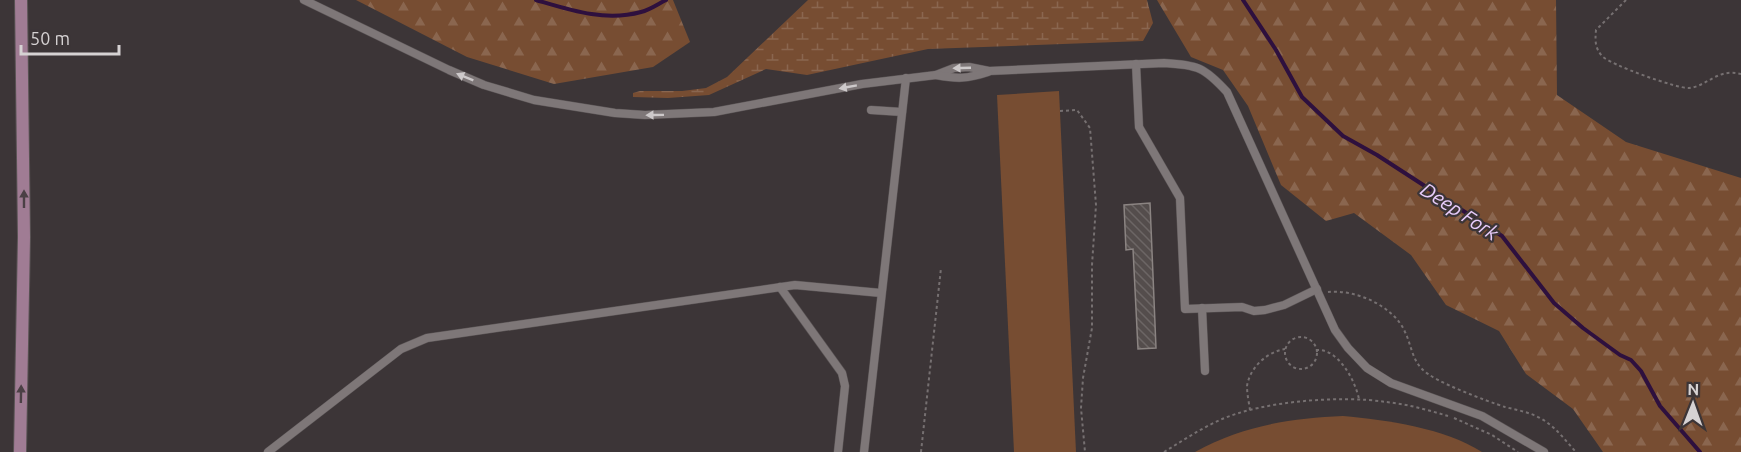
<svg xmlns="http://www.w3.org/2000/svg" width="1741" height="452" viewBox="0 0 1741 452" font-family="Ubuntu,sans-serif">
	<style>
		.forest { fill: url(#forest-firs) }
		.wetland { fill: url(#wetland-marsh) }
		.pitch { fill: #774d32 }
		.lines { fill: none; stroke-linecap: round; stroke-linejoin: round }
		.stream { stroke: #2e103e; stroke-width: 4 }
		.building { fill: url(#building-back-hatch); stroke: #8b8482; stroke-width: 1.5 }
		.service-casing { stroke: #595354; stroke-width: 9 }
		.secondary-casing { stroke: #595354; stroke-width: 14 }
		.path { stroke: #767071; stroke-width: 2; stroke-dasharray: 3 3; stroke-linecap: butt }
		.service { stroke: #7e7778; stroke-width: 8 }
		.secondary { stroke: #a07c94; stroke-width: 12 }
		.oneway { fill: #cdc9ca }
		.oneway2 { fill: #4b4045 }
		.labels { text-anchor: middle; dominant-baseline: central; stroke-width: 4.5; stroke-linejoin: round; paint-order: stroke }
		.water-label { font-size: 20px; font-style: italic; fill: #e9cdfc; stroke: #3c3537 }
	</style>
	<defs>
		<pattern id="forest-firs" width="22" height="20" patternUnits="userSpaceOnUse" patternTransform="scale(1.5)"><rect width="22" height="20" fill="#774d32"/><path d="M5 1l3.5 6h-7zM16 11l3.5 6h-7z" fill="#8a664f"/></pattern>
		<pattern id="wetland-marsh" width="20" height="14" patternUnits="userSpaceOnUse" patternTransform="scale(1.5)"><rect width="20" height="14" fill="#774d32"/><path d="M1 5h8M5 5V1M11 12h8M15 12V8" fill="none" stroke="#8a664f"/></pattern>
		<pattern id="building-back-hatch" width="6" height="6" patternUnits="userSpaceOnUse" patternTransform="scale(1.5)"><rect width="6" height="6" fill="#544d4c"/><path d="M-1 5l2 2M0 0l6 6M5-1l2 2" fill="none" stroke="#6c6665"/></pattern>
	</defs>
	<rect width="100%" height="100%" fill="#3c3537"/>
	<g class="forest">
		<polygon points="356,0 673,0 690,42 653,67 554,84 467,57"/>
		<polygon points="1157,0 1556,0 1557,95 1626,142 1741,178 1741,452 1603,452 1573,409 1526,374 1499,331 1446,305 1411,255 1354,213 1326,221 1281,185 1248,106 1223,70 1191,57"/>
	</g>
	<polygon class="wetland" points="808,0 1147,0 1153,23 1143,41 928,49 807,75 766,69 709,95 668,98 633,97 633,93 640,91 682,91 706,88 727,77"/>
	<g class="pitch">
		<polygon points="1059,91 1076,452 1014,452 997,95"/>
		<path d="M 1343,416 C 1387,420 1444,428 1482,452 L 1195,452 C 1242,426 1291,418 1343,416 Z"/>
	</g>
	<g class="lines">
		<g class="stream">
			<path d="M 536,0 C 570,10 605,22 641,12 C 650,10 658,4 666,0"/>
			<polyline points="1243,0 1276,50 1302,97 1343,136 1377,155 1502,236 1554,303 1583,328 1620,355 1631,360 1641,371 1660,406 1700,452"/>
		</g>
	</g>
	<polygon class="building" points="1150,203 1156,348 1138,349 1133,249 1126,250 1124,205"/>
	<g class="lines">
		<defs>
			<g id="service">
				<path d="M 304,0 L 449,70 L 484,85 L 534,100 L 615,113 L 645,115 L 714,112 L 862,84 L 936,75 L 954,68 L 969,67 L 989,71 L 1164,63 C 1198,65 1204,67 1227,92 L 1335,330 L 1348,348 L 1367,368 L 1391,383 L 1482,416 L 1544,452"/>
				<polyline points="1136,64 1139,127 1180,198 1185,309 1242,307 1254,311 1265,310 1284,305 1317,289"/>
				<path d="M 936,75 C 957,79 967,79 988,72"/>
				<polyline points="871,110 902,112"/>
				<polyline points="780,287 842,373 845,386 838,452"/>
				<polyline points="1202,308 1205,371"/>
				<polyline points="268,452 401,349 427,338 795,285 881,293"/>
				<polyline points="864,452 906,78"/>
			</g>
			<polyline id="secondary" points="20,452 24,237 21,0"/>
		</defs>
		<use href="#service" class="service-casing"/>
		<use href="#secondary" class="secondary-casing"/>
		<g class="path">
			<path d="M 1626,0 L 1596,30 C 1595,41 1595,48 1602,56 C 1608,64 1678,89 1689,88 C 1708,86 1717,68 1741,74"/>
			<polyline points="1060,111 1077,110 1090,128 1096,205 1092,265 1092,328 1083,378 1081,408 1085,452"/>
			<path d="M 1328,292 C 1355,289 1394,306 1405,332 C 1411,344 1412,359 1422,369 C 1434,382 1487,401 1505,407 C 1517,410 1529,412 1540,418 C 1555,426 1565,440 1576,452"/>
			<circle cx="1301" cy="353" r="16"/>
			<path d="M 1316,350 C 1338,348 1355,380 1359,399"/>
			<path d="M 1250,410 C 1249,403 1247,394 1247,386 C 1250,367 1267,352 1285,349"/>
			<polyline points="1454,418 1492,435 1518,452"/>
			<polyline points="921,452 941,268"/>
			<path d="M 1164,452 C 1182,441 1200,429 1220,420 C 1262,401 1341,395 1386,402 C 1407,404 1428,410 1448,416"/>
		</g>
		<use href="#service" class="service"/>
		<use href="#secondary" class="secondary"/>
	</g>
	<defs><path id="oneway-solid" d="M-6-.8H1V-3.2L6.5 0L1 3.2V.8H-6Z" transform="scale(1.5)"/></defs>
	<g class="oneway">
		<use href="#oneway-solid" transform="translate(962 68) rotate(178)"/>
		<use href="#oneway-solid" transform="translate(465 77) rotate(-158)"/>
		<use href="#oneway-solid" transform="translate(848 87) rotate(170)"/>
		<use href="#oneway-solid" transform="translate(655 115) rotate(179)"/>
	</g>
	<g class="oneway2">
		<use href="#oneway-solid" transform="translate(24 199) rotate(-90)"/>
		<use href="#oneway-solid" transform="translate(21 394) rotate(-89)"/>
	</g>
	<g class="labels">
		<g class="water-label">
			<text transform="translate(1460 211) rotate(33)">Deep Fork</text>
		</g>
	</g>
	<g transform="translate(1693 404) rotate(1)" stroke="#3c3537" stroke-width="4.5" paint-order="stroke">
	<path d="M0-4.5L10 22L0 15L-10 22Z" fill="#d6d2d3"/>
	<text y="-9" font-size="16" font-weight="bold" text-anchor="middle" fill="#d6d2d3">N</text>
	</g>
	<path d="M21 45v9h98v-9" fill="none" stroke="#d6d2d3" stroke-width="3"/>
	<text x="30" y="45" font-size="18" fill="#d6d2d3" stroke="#3c3537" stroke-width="4.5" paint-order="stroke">50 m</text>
</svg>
